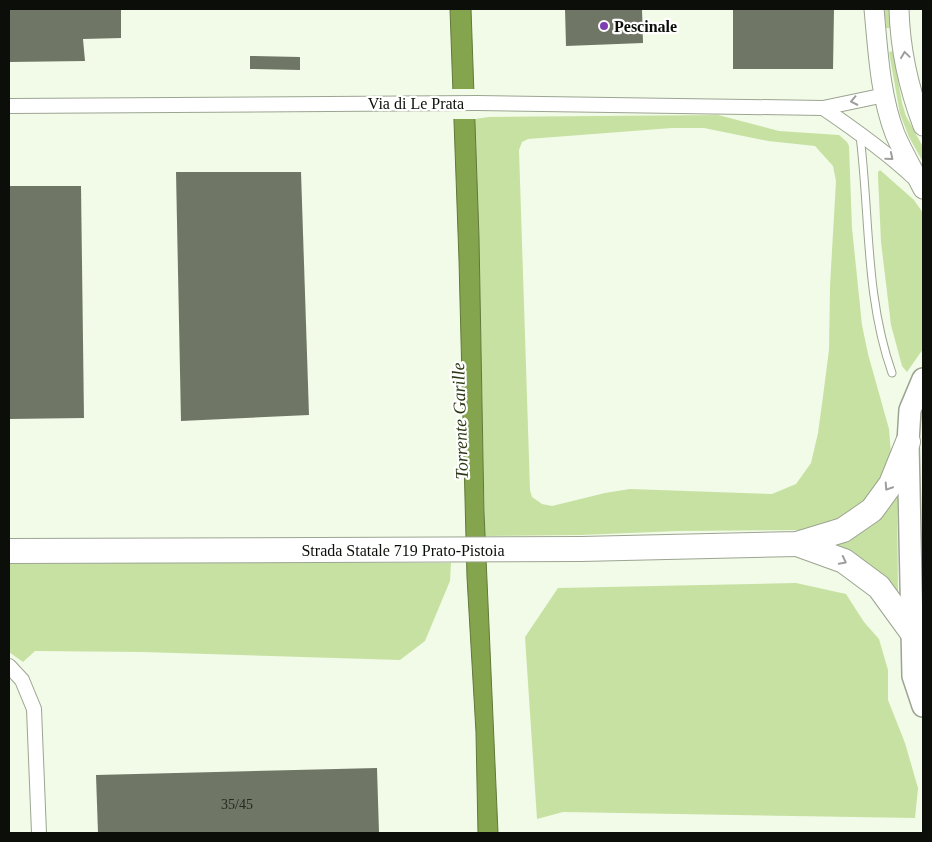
<svg xmlns="http://www.w3.org/2000/svg" width="932" height="842" viewBox="0 0 932 842" font-family="'Times New Roman',serif">
	<style>
		.green { fill: #c7e1a3; fill-rule: evenodd }
		.water { fill: #84a54d; stroke: #607839 }
		.pier { fill: #f2fbe7 }
		.building { fill: #6f7665 }
		.lines { fill: none; stroke-linecap: round; stroke-linejoin: round }
		.lane-casing { stroke: #9ca492; stroke-width: 9 }
		.street-casing { stroke: #9ca492; stroke-width: 16 }
		.secondary-casing { stroke: #9ca492; stroke-width: 21 }
		.primary-casing { stroke: #9ca492; stroke-width: 24 }
		.highway-casing { stroke: #9ca492; stroke-width: 26 }
		.lane { stroke: #fff; stroke-width: 7 }
		.street { stroke: #fff; stroke-width: 14 }
		.secondary { stroke: #fff; stroke-width: 19 }
		.primary { stroke: #fff; stroke-width: 21 }
		.highway { stroke: #fff; stroke-width: 24 }
		.oneway { stroke: #9e9f9d }
		.poi-dot { fill: #7f3db2; stroke: #fff; stroke-width: 2 }
		.labels { text-anchor: middle; dominant-baseline: central; stroke-width: 4.5; stroke-linejoin: round; paint-order: stroke }
		.number-label { font-size: 14px; fill: #252920 }
		.poi-label { font-size: 16px; font-weight: bold; fill: #0c0f09; stroke: #fff; text-anchor: start }
		.street-label { font-size: 16px; fill: #0c0f09; stroke: #fff }
		.water-label { font-size: 18px; font-style: italic; fill: #2a3813; stroke: #fff }
	</style>
	<rect width="100%" height="100%" fill="#f2fbe7"/>
	<g class="green">
		<polygon points="884,9 889,9 891,28 886,28"/>
		<polygon points="893,51 902,103 906,116 923,147 923,162 909,137 900,114 889,52"/>
		<path d="M 718,115 L 779,131 L 839,135 L 847,142 L 849,146 L 852,228 L 862,325 L 868,354 L 889,429 L 891,454 L 884,475 L 869,495 L 856,509 L 840,520 L 804,530 L 678,531 L 581,535 L 485,536 L 479,238 L 474,119 L 489,117 ZM 672,128 L 704,128 L 768,141 L 815,146 L 833,166 L 836,181 L 830,286 L 829,350 L 822,404 L 818,433 L 811,463 L 796,484 L 772,494 L 630,489 L 605,493 L 552,506 L 542,504 L 532,497 L 530,490 L 519,150 L 522,142 L 528,139 Z"/>
		<polygon points="880,170 914,200 923,213 923,349 907,372 902,366 891,325 881,242 878,177 878,172"/>
		<polygon points="897,493 898,591 897,594 829,543"/>
		<polygon points="253,562 451,563 450,581 425,641 400,660 143,652 35,651 23,662 9,652 9,564"/>
		<polygon points="796,583 846,594 864,622 879,639 888,670 888,700 905,743 918,788 915,818 563,812 537,819 525,637 558,588"/>
	</g>
	<polygon class="water" points="450,9 471,9 479,238 484,512 498,833 478,833 476,732 467,577 459,260"/>
	<polygon class="pier" points="450,89 475,89 477,119 451,119"/>
	<g class="building">
		<polygon points="9,9 121,9 121,38 83,39 85,61 9,62"/>
		<polygon points="565,9 642,9 643,43 566,46"/>
		<polygon points="733,9 834,9 833,69 733,69"/>
		<polygon points="250,56 300,57 300,70 250,69"/>
		<polygon points="176,172 301,172 309,415 181,421"/>
		<polygon points="9,186 81,186 84,418 9,419"/>
		<polygon points="377,768 379,833 98,833 96,775"/>
	</g>
	<g class="lines">
		<defs>
			<path id="lane" d="M 860,136 C 870,215 865,297 892,373"/>
			<g id="street">
				<polyline points="9,106 477,103 823,108 885,95"/>
				<path d="M 823,108 C 854,129 885,151 913,177"/>
				<polyline points="9,666 22,680 34,709 39,833"/>
			</g>
			<g id="secondary">
				<path d="M 874,9 C 878,51 880,95 895,134 C 903,153 914,171 923,189"/>
				<path d="M 899,9 C 900,49 909,89 923,126"/>
			</g>
			<polyline id="primary" points="923,379 910,410 908,442 913,676 923,706"/>
			<g id="highway">
				<polyline points="797,544 844,561 879,587 911,631"/>
				<polyline points="9,551 581,549 797,544 843,530 872,510 891,484 908,442"/>
			</g>
		</defs>
		<use href="#lane" class="lane-casing"/>
		<use href="#street" class="street-casing"/>
		<use href="#secondary" class="secondary-casing"/>
		<use href="#primary" class="primary-casing"/>
		<use href="#highway" class="highway-casing"/>
		<use href="#lane" class="lane"/>
		<use href="#street" class="street"/>
		<use href="#secondary" class="secondary"/>
		<use href="#primary" class="primary"/>
		<use href="#highway" class="highway"/>
	</g>
	<defs><path id="oneway-chevron" d="M-2-3.5L2.5 0L-2 3.5" fill="none" stroke-width="1.6" stroke-linecap="round" stroke-linejoin="round" transform="scale(1.25)"/></defs>
	<g class="oneway">
		<use href="#oneway-chevron" transform="translate(905 55) rotate(-98)"/>
		<use href="#oneway-chevron" transform="translate(854 101) rotate(168)"/>
		<use href="#oneway-chevron" transform="translate(890 157) rotate(40)"/>
		<use href="#oneway-chevron" transform="translate(888 487) rotate(123)"/>
		<use href="#oneway-chevron" transform="translate(843 561) rotate(27)"/>
	</g>
	<circle class="poi-dot" cx="604" cy="26" r="5"/>
	<g class="labels">
		<g class="number-label">
			<text x="237" y="804">35/45</text>
		</g>
		<g class="poi-label">
			<text x="614" y="26">Pescinale</text>
		</g>
		<g class="street-label">
			<text x="416" y="103">Via di Le Prata</text>
			<text x="403" y="550">Strada Statale 719 Prato-Pistoia</text>
		</g>
		<g class="water-label">
			<text transform="translate(460 421) rotate(-92)">Torrente Garille</text>
		</g>
	</g>
	<rect width="932" height="842" fill="none" stroke="#0c0f09" stroke-width="20"/>
</svg>
